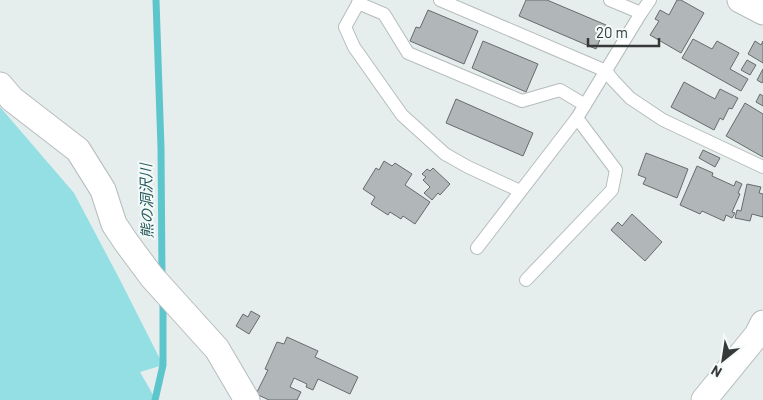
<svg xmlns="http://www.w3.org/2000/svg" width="763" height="400" viewBox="0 0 763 400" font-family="Barlow,'Noto Sans JP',sans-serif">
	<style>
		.green { fill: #93dfe3 }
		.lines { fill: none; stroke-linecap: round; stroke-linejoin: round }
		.stream { stroke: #5dc6cc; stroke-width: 7 }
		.building { fill: #b1b7b8; stroke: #666c6c }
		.service-casing { stroke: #b6bcbd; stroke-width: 14 }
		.minor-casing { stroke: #b6bcbd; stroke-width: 27 }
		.service { stroke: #fff; stroke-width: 12 }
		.minor { stroke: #fff; stroke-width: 25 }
		.labels { text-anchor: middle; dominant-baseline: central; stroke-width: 4; stroke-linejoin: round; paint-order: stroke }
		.water-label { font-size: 15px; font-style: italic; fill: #2a595c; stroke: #f3fafa }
	</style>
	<rect width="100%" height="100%" fill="#e6eded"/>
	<polygon class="green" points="0,107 74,193 119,278 163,365 140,372 156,400 0,400"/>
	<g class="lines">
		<g class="stream">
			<polyline points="156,0 161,148 162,278"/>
			<polyline points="155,400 163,365 163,299"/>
		</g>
	</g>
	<g class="building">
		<polygon points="526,0 547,0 606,25 596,49 519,16"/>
		<polygon points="677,0 681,0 704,13 681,53 650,35 659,21 655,19 660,10 669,15"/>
		<polygon points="428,10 478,31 464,64 410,41 416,27 420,28"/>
		<polygon points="693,39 712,49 717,41 739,53 730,69 748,79 741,91 682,58"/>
		<polygon points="483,41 538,64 526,92 472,68"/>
		<polygon points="755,41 761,45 763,41 763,63 748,54"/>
		<polygon points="747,60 756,65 750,75 741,70"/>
		<polygon points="763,69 763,81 762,83 757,80"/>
		<polygon points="684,82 715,99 720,89 738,98 732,109 729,108 723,120 720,118 714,130 671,107"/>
		<polygon points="760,94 763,96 763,106 756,102"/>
		<polygon points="456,99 533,133 523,156 446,123"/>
		<polygon points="745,103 763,114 763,157 726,136"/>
		<polygon points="703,150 720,158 715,167 699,158"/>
		<polygon points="646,153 688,169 677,198 643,184 646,178 638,175"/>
		<polygon points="384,161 392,166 395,163 412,174 405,185 430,202 415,224 403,216 401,219 390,212 388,215 371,204 375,197 363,189 376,168 379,170"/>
		<polygon points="697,166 713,173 712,176 734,186 736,181 742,184 738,193 740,194 732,212 735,213 732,218 726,215 724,221 702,211 700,214 680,205"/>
		<polygon points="433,168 450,184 440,195 438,193 432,200 424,193 430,187 423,180 426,177 422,174 427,169 430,171"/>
		<polygon points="747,184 761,187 759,193 763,194 763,217 752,214 750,221 735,218 737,210 741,211"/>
		<polygon points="632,214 662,242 645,261 611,230 618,222 622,226"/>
		<polygon points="251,311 260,316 249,334 236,326 243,314 248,317"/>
		<polygon points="287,337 318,351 315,357 358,377 350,394 318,379 313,390 306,387 307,384 294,378 290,387 301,392 297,400 269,400 256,394 268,370 265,369 277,342 284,344"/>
	</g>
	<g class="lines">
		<defs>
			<g id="service">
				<polyline points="360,0 345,27 354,47 402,115 445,154 468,167 520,191"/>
				<polyline points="440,0 606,71 613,80 630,98 663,120 763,167"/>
				<polyline points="610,0 641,13"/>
				<polyline points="358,3 384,14 408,53 522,101 560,90 585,105"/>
				<polyline points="477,248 577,118 641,13 650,0"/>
				<polyline points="526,280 612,190 616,170 577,118"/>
			</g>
			<g id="minor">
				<polyline points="740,0 763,12"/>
				<polyline points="0,85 12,99 78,150 103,190 114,224 126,242 152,277 217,349 247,400"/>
				<polyline points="704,400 757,335 763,323"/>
			</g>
		</defs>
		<use href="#service" class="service-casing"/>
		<use href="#minor" class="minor-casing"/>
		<use href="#service" class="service"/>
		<use href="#minor" class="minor"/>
	</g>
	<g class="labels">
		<g class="water-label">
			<text transform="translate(146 201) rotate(-91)">熊の洞沢川</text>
		</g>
	</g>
	<g transform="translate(723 360) rotate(210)" stroke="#f3fafa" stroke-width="4" paint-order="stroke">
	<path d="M0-4L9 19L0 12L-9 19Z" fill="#373939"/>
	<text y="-8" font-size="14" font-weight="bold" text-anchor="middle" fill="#373939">N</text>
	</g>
	<path d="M588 38v8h71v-8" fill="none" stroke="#373939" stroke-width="2.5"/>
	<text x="596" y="38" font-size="15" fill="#373939" stroke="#f3fafa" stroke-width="4" paint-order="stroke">20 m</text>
</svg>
